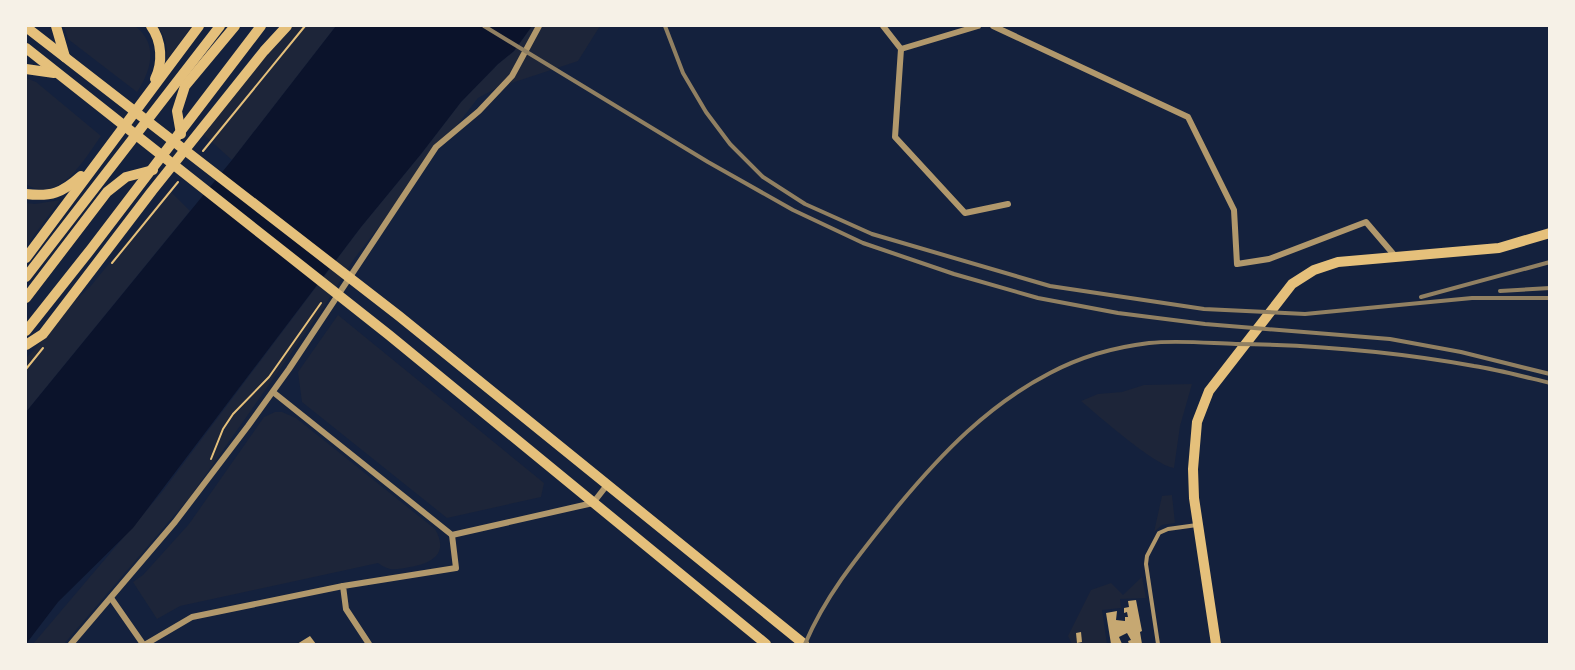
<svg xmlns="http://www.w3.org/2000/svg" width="1575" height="670" viewBox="0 0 1575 670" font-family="Poppins,sans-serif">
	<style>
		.green { fill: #1d2539 }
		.water { fill: #0b132b }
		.building { fill: #c6a872 }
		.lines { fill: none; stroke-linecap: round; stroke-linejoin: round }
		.path { stroke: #e5c07b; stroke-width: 2 }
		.service { stroke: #b1986c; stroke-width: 4 }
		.minor { stroke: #b1986c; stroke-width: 6 }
		.secondary { stroke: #e5c07b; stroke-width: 10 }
		.primary { stroke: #e5c07b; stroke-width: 10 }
		.rail { stroke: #918062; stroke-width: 4 }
	</style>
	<rect width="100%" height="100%" fill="#14213d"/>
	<g class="green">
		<path d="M 64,26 L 135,26 C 159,44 151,71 137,92 L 68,39 Z"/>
		<path d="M 157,26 L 192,26 L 166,61 C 168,46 166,37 157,26 Z"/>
		<polygon points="280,26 336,26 232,160 204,135"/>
		<polygon points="532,26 600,26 578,61 497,88 478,98 354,259 323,308 190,497 64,644 33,644 162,492 361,227 421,154 461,102 498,64 514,51"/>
		<path d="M 26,78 L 36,82 L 101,136 C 85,158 59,206 26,184 Z"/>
		<polygon points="169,190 190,211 26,412 26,358 37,347 56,318 90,287"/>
		<polygon points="60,200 26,246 26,203 35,204"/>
		<polygon points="338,315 544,483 541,497 447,518 302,402 298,372"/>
		<path d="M 1192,384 L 1180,426 L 1174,468 C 1154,465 1099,416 1081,401 L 1098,394 L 1122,392 L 1144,385 Z"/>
		<path d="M 275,412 L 282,412 L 296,418 L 435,529 C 449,553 433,563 410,567 C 403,568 393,571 387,568 C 384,567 381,565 378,563 L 180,606 L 157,619 L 133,582 L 143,575 L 189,524 L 264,417 Z"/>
		<polygon points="1172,495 1175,523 1162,525 1154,532 1162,496"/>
		<polygon points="1142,577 1146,598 1120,599 1121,608 1102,610 1107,644 1072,644 1068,636 1091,590 1111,583 1123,595"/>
	</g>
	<polygon class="water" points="336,26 532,26 514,51 498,64 461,102 421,154 361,227 133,528 58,602 26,644 26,412 232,160"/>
	<g class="building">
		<polygon points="1136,600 1142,631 1140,632 1142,644 1129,644 1128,641 1131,640 1127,633 1119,637 1122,644 1111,644 1106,613 1117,611 1116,620 1125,621 1125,617 1128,617 1127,612 1124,613 1124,608 1129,607 1128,601"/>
		<polygon points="1081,632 1082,642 1077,643 1076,633"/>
		<polygon points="310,636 316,644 297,644"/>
	</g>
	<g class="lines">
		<g class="path">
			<polyline points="203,151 305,26"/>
			<polyline points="112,263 178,182"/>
			<polyline points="26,369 43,348"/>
			<polyline points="211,459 223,429 233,414 269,377 321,303"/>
		</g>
		<polyline class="service" points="1158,644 1146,564 1147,556 1159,533 1168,529 1197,525"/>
		<g class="minor">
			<polyline points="883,26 901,49 895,137 965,213 1008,204"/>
			<polyline points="993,26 1188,117 1234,210 1237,264 1269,259 1366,222 1395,256"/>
			<polyline points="901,49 978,26"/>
			<polyline points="273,392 452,535 593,503 607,485"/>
			<polyline points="111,598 143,644"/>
			<polyline points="71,644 175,522 248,426 289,369 436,147 479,111 512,76 539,26"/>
			<polyline points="146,644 192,617 343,586"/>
			<polyline points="369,644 346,609 343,586 456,568 452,535"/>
		</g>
		<polyline class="secondary" points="1216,644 1194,498 1193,469 1197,422 1209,391 1292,284 1314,270 1338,262 1499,248 1550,233"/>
		<g class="primary">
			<polyline points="56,26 65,57"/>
			<path d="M 151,26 C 162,41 163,63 155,79"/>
			<polyline points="26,27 399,316 804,644"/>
			<polyline points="26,48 389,335 766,644"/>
			<polyline points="26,69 54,73"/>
			<polyline points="181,134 177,111 185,86 235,26"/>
			<path d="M 26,194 C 51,197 62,193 81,176"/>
			<polyline points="26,258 199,26"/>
			<polyline points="26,277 220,26"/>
			<polyline points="26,298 107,192 126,177 153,170"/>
			<polyline points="26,331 91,249 261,26"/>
			<polyline points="26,345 43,334 152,191 264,51 287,26"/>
		</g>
		<g class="rail">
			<polyline points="484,26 708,162 793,210 863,243 954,274 1038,298 1118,313 1205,324 1390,339 1461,352 1550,374"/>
			<polyline points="665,26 683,73 706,112 730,144 763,177 805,204 872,234 1050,286 1204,309 1305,314 1472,298 1550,298"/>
			<polyline points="1500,291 1550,288"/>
			<polyline points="1421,297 1550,262"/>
			<path d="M 805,644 C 827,592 863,550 898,506 C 942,453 988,405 1050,373 C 1080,357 1116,347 1149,343 C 1177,340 1207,343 1236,344 C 1315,345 1396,352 1474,366 C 1500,370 1525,377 1550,383"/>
		</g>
	</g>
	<rect width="1575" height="670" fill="none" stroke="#f6f1e7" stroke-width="54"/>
</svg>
